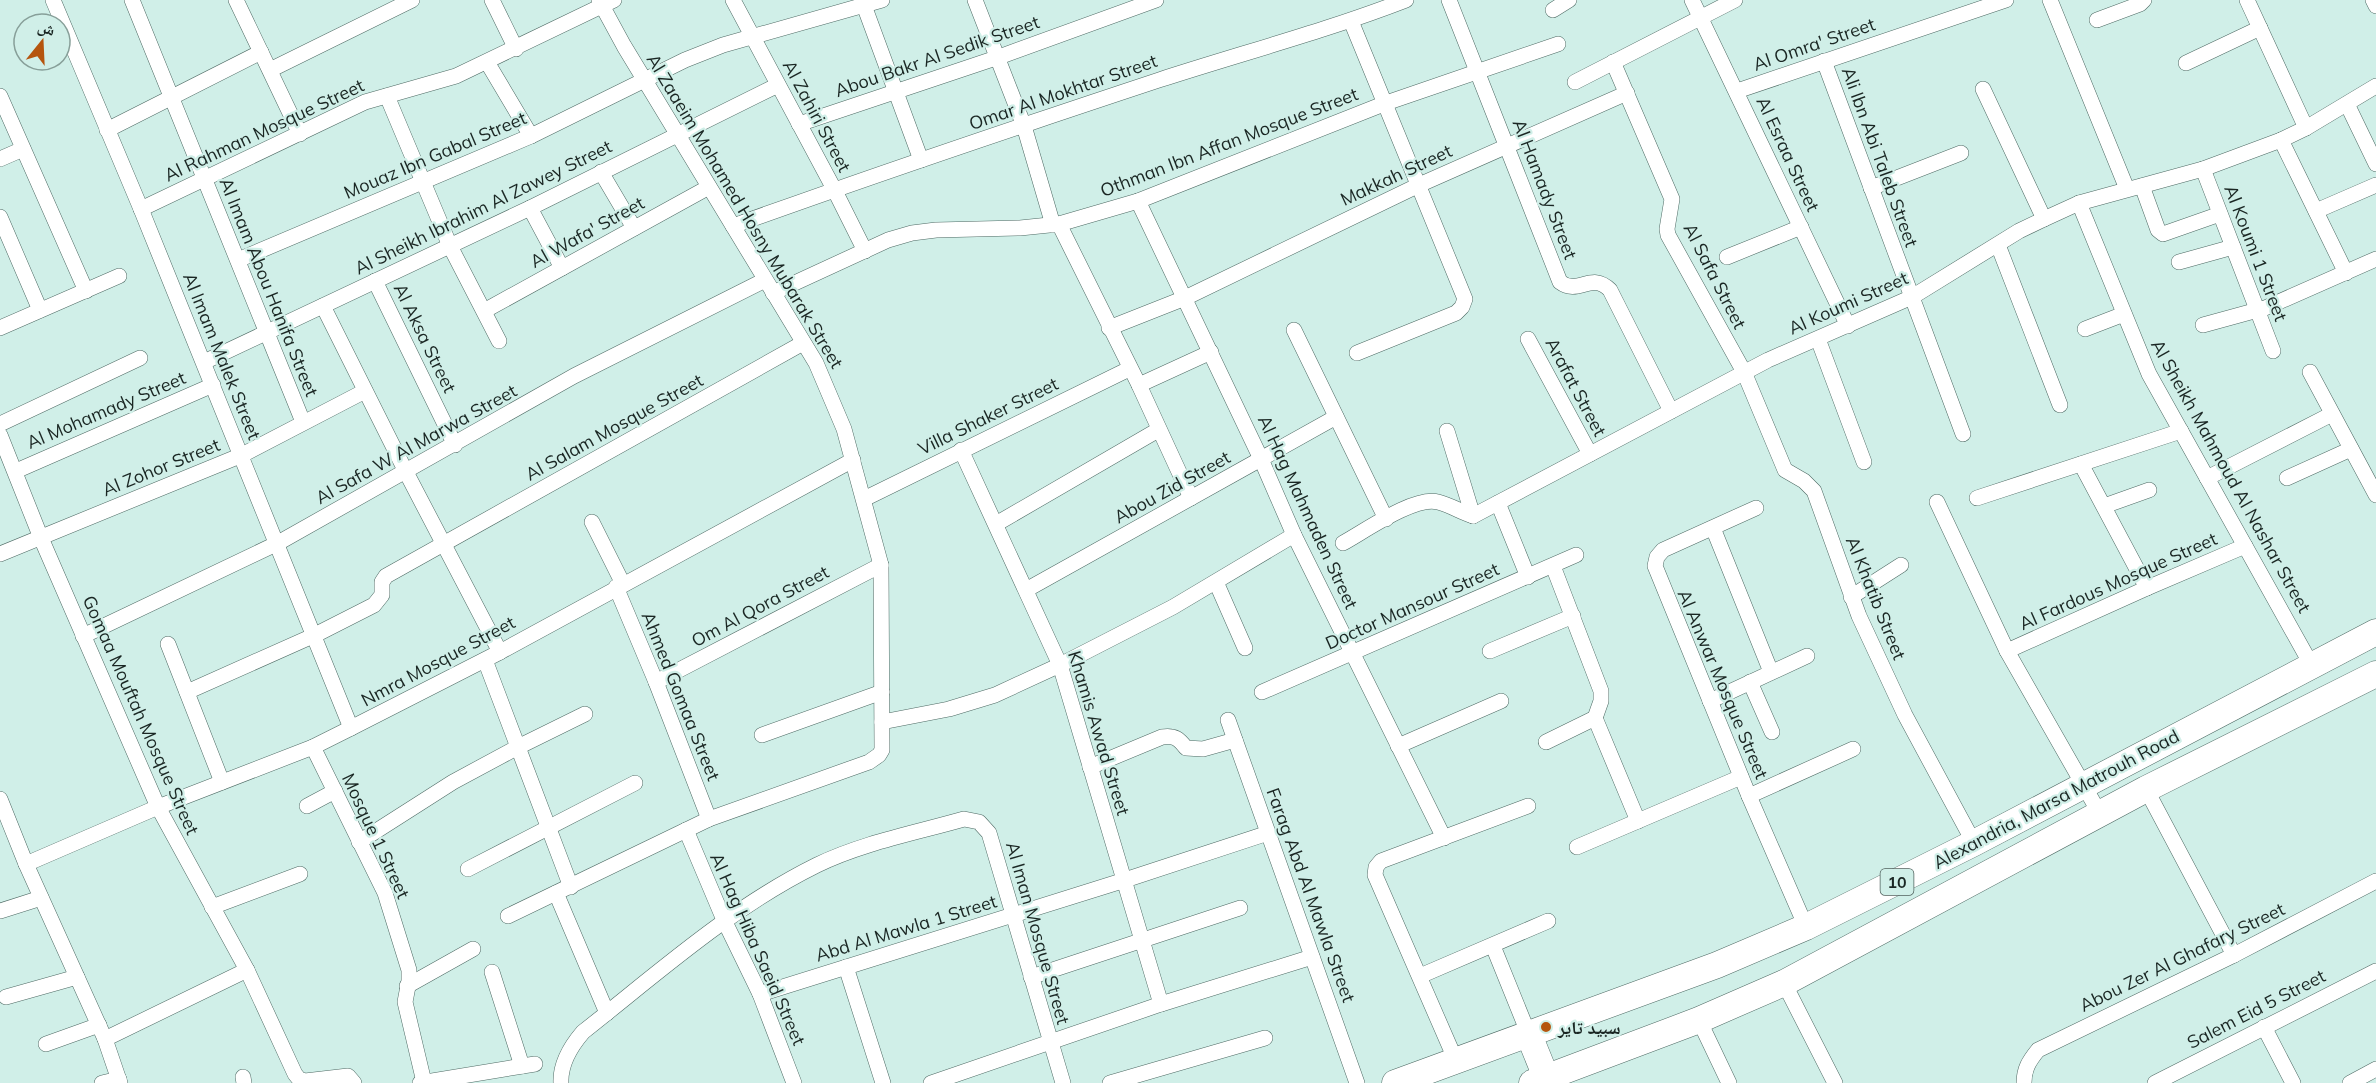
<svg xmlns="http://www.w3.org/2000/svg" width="2376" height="1083" viewBox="0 0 2376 1083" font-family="Mulish,'Noto Naskh Arabic',sans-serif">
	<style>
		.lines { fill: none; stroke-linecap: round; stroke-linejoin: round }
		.minor-casing { stroke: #4e6a64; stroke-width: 16 }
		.primary-casing { stroke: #4e6a64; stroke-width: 27 }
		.minor { stroke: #fff; stroke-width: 15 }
		.primary { stroke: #fff; stroke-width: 26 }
		.poi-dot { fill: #b5550e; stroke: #d0efe8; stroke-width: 2 }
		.labels { text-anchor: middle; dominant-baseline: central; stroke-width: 4.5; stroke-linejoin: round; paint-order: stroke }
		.shield { fill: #d0efe8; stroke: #51625e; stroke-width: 1.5 }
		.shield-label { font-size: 16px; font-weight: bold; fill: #1a2623 }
		.street-label { font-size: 18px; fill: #1a2623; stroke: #d0efe8 }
		.poi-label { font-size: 18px; font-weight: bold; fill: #1a2623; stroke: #d0efe8; text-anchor: start }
	</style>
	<rect width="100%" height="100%" fill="#d0efe8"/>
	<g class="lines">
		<defs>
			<g id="minor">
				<polyline points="53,0 141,209 351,728"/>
				<polyline points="132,0 303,422"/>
				<polyline points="236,0 300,134"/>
				<polyline points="492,0 516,49"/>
				<polyline points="733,0 834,189 865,251"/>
				<polyline points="862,0 921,160"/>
				<polyline points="975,0 1024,126 1053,225"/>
				<path d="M 1449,0 L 1560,282 C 1579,296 1591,271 1610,290 L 1671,411"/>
				<polyline points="1692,0 1848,326"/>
				<polyline points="2050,0 2127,189"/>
				<polyline points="2247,0 2306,128"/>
				<polyline points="2373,0 2376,6"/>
				<polyline points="1553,10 1569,0"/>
				<polyline points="2097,20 2140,4 2144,0"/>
				<polyline points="1351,21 1465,299 1462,307 1456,313 1357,353"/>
				<polyline points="1824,61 1963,434"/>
				<polyline points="487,62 531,136"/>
				<polyline points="1613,62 1672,199 1667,229 1668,235 1744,372 1785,470 1804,481 1814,491 1859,616 1905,715 1974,843"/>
				<polyline points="2186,63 2260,28"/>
				<polyline points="270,70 412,0"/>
				<polyline points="1575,82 1735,0"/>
				<polyline points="1983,89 2044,219"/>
				<polyline points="1737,91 2006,0"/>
				<polyline points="0,96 86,291"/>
				<polyline points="387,96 450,246 499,341"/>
				<polyline points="2347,104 2376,164"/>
				<polyline points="799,124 999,57 1156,0"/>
				<polyline points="107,130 261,52"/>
				<polyline points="2281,140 2346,273"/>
				<polyline points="0,159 23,149"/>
				<polyline points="2203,169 2273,351"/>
				<polyline points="601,172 634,228"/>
				<polyline points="2142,186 2158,230 2163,234 2220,214"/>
				<polyline points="1871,188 1961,153"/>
				<polyline points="1138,201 1261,459 1294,535 1444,838"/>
				<polyline points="2079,203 2149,374 2312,666"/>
				<polyline points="530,208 562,268"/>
				<polyline points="141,209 365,102 456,76 614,0"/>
				<polyline points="2316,211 2376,185"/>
				<polyline points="0,217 40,310"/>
				<polyline points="1059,224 1139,385 1191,498"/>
				<path d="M 733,226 C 874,175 1017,127 1159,80 C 1242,53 1326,31 1406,0"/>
				<polyline points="1998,245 2060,405"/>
				<polyline points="1727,257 1801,227"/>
				<polyline points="238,260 531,136 685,60 723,45 882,0"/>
				<polyline points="2179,262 2233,247"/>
				<polyline points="375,281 455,445"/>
				<polyline points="773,293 888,240 912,233 936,230 1020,228 1059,224 1138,201 1386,103 1558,44"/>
				<polyline points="323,306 406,472 500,652"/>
				<polyline points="484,311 709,187"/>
				<polyline points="2203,325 2265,308 2376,259"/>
				<polyline points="0,328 119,276"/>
				<polyline points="1109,328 1185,298 1419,185 1627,93"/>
				<polyline points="2085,329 2124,314"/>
				<polyline points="1294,330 1386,519"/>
				<polyline points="1528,339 1590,454"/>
				<polyline points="1818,339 1864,462"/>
				<polyline points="204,362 530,208 778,85"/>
				<polyline points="2310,372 2376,495"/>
				<polyline points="1139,385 1211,352"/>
				<polyline points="0,424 140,358"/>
				<polyline points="1447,431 1473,516"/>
				<polyline points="0,435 41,538 158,807 247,970 295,1074 299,1079 305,1081 348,1076 354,1083"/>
				<polyline points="961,450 1060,665 1161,1004"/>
				<polyline points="2081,464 2147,588"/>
				<polyline points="16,471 213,385"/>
				<polyline points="2207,478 2332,414"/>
				<polyline points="2287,478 2351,449"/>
				<polyline points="1977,498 2181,431"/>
				<polyline points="864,499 1129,369"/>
				<polyline points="1937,502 2007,651 2100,814"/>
				<polyline points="1498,503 1528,577"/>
				<polyline points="2104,506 2149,490"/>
				<polyline points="1756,508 1663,550 1657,557 1655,566 1749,796 1806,927"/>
				<polyline points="592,522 623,584"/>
				<polyline points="996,524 1158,430"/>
				<polyline points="1713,528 1771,672"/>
				<path d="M 1343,543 C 1365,531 1414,496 1438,502 C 1450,505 1461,512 1473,516 L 1768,360 L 1912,297 L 2019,231 L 2044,219 L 2079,203 L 2203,169 L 2281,140 L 2306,128 L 2376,86"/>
				<polyline points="0,554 242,455 365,391"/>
				<polyline points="1216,582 1245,648"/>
				<polyline points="616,587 656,682 709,819"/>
				<polyline points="1026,590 1336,417"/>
				<polyline points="1851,597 1901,565"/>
				<polyline points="83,636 278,543 574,376 765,280"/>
				<polyline points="168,644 222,782"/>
				<polyline points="1490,651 1573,616"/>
				<polyline points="2007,651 2147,588 2245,546"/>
				<polyline points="485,660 571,887"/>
				<polyline points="656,682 881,565"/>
				<polyline points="1750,682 1772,732"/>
				<polyline points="187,692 315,635 374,605 382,595 382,582 386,576 803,343"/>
				<polyline points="1262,692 1576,555"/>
				<polyline points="1710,701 1807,656"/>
				<polyline points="1595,718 1638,821"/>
				<polyline points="1228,720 1357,1083"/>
				<polyline points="882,722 949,709 995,695 1060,665 1173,607 1294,535"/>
				<polyline points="762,735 882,692"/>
				<polyline points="1546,742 1595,718 1601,701 1601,691 1553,566"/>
				<polyline points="1398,746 1501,701"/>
				<polyline points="313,747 385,893 409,970 409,981 405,1002 424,1082"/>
				<path d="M 1090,767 L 1162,737 C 1175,735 1179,739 1186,748 L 1203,749 L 1235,740"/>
				<polyline points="2146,789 2234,955"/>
				<polyline points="1749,796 1853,749"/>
				<polyline points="0,799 26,864 105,1039 120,1083"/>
				<polyline points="307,806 335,791"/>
				<polyline points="686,830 724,920 760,994 794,1083"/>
				<polyline points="359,842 453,782 518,747 585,714"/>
				<polyline points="1577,847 1741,777"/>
				<polyline points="26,864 158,807 313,747 351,728 500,652 853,460"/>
				<polyline points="468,869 635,783"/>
				<polyline points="556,893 607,1013"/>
				<polyline points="212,907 300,874"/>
				<polyline points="0,911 41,898"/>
				<polyline points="508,916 709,819 869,762 879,755 882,750 881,565 844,429 816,363 624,46 599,0"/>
				<polyline points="1493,946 1529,1035"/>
				<polyline points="846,967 883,1083"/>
				<polyline points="492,972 522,1066"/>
				<polyline points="1420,976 1548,921"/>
				<polyline points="1031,977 1240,908"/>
				<polyline points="1784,983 1835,1083"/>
				<polyline points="407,986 473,949"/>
				<polyline points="760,994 1125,880 1268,833"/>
				<polyline points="6,997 77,977"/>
				<polyline points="1699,1020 1729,1083"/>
				<polyline points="2264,1027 2293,1083"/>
				<polyline points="105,1039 247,970"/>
				<polyline points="46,1044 99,1025"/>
				<polyline points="1456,1061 1375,875 1376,867 1381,861 1528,806"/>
				<polyline points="243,1077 244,1083"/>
				<polyline points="102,1083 119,1079"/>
				<polyline points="420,1083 535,1064"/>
				<path d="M 561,1083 C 560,1063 571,1046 583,1032 C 658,973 730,908 817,865 C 862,843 915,833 964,819 L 979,822 L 989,833 L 1063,1083"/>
				<polyline points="931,1083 1161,1004 1312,957"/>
				<polyline points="1110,1083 1265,1038"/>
				<path d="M 2024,1083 C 2024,1069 2029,1061 2038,1050 L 2234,955 L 2376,881"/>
				<polyline points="2155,1083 2376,971"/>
				<polyline points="2350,1083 2376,1069"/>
			</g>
			<g id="primary">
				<polyline points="1529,1035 1546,1077"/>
				<polyline points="1395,1083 1717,965 1806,927 1974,843 2376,632"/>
				<polyline points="1532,1083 1699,1020 1784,983 2146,789 2376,674"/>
			</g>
		</defs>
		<use href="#minor" class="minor-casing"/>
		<use href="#primary" class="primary-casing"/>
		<use href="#minor" class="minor"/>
		<use href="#primary" class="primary"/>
	</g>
	<circle class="poi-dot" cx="1546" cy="1027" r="6"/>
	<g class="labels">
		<rect class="shield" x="1880.5" y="869" width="33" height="26" rx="4.5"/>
		<g class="shield-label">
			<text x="1897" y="882">10</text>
		</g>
		<g class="street-label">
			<text transform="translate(1814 44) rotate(-19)">Al Omra' Street</text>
			<text transform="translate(937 56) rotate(-19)">Abou Bakr Al Sedik Street</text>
			<text transform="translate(1063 92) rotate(-19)">Omar Al Mokhtar Street</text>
			<text transform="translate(817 116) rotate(62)">Al Zahiri Street</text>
			<text transform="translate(264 130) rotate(-25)">Al Rahman Mosque Street</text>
			<text transform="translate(1229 142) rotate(-21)">Othman Ibn Affan Mosque Street</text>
			<text transform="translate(1788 154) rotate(65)">Al Esraa Street</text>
			<text transform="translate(435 155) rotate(-23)">Mouaz Ibn Gabal Street</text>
			<text transform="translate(1880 157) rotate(70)">Ali Ibn Abi Taleb Street</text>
			<text transform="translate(1396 175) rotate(-25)">Makkah Street</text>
			<text transform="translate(1545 189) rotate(69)">Al Hamady Street</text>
			<text transform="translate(483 207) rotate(-26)">Al Sheikh Ibrahim Al Zawey Street</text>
			<text transform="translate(745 211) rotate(59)">Al Zaaeim Mohamed Hosny Mubarak Street</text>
			<text transform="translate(587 232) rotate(-29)">Al Wafa' Street</text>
			<text transform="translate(2256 253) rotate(69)">Al Koumi 1 Street</text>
			<text transform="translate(1715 276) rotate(63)">Al Safa Street</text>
			<text transform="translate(269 287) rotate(68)">Al Imam Abou Hanifa Street</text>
			<text transform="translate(1848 303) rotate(-24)">Al Koumi Street</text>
			<text transform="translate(425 338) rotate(64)">Al Aksa Street</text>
			<text transform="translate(222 356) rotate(68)">Al Imam Malek Street</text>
			<text transform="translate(1576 387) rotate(62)">Arafat Street</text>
			<text transform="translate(106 410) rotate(-23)">Al Mohamady Street</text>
			<text transform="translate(988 416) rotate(-26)">Villa Shaker Street</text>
			<text transform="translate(614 427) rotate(-29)">Al Salam Mosque Street</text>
			<text transform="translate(416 444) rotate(-29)">Al Safa W Al Marwa Street</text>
			<text transform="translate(161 467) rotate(-22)">Al Zohor Street</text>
			<text transform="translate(2231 476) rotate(61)">Al Sheikh Mahmoud Al Nashar Street</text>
			<text transform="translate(1172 487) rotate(-29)">Abou Zid Street</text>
			<text transform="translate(1308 512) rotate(65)">Al Hag Mahmaden Street</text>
			<text transform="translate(2118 581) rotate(-24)">Al Fardous Mosque Street</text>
			<text transform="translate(1876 598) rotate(68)">Al Khatib Street</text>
			<text transform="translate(760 606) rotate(-28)">Om Al Qora Street</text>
			<text transform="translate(1412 606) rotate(-24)">Doctor Mansour Street</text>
			<text transform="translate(438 661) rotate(-28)">Nmra Mosque Street</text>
			<text transform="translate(1723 684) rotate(67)">Al Anwar Mosque Street</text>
			<text transform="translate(681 696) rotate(68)">Ahmed Gomaa Street</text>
			<text transform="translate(141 715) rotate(66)">Gomaa Mouftah Mosque Street</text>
			<text transform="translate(1099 733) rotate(73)">Khamis Awad Street</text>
			<text transform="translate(2056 799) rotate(-28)">Alexandria, Marsa Matrouh Road</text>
			<text transform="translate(376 836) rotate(65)">Mosque 1 Street</text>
			<text transform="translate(1311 895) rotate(70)">Farag Abd Al Mawla Street</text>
			<text transform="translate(906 928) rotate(-17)">Abd Al Mawla 1 Street</text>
			<text transform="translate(1038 933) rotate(74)">Al Iman Mosque Street</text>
			<text transform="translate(758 949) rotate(66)">Al Hag Hiba Saeid Street</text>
			<text transform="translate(2182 957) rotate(-26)">Abou Zer Al Ghafary Street</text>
			<text transform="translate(2256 1009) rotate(-27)">Salem Eid 5 Street</text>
		</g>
		<g class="poi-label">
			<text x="1558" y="1027">سبيد تاير</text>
		</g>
	</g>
	<g transform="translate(42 42) rotate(18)"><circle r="28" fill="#d0efe8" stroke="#879f99" stroke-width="1.5"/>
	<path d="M0-4.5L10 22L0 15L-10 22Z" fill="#b5550e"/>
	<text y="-9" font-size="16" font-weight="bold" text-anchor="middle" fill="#1a2623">ش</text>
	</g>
</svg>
